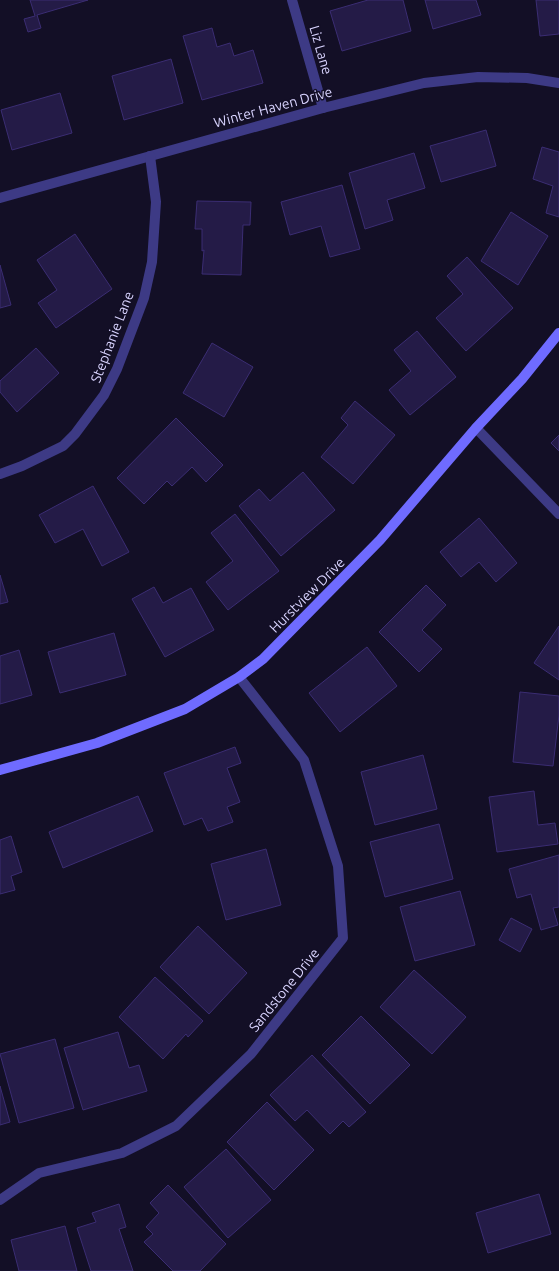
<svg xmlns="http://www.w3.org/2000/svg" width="559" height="1271" viewBox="0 0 559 1271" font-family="Ubuntu,sans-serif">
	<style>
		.building { fill: #241b47; stroke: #3b2d73 }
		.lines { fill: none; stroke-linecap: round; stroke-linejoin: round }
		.street { stroke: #3d3a85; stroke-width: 10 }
		.secondary { stroke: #6f6bff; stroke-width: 10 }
		.labels { text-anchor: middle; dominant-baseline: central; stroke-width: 3; stroke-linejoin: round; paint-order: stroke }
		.street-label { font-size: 14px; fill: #d9d4ff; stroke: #130f26 }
	</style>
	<rect width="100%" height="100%" fill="#130f26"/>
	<g class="building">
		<polygon points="30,0 88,0 37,15 41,28 28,32 24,19 35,16"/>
		<polygon points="368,0 403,0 411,31 342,51 330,11"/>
		<polygon points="425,0 476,0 481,15 433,29"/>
		<polygon points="536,0 559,0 559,34 540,36"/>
		<polygon points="212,28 217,47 230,43 234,56 253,50 263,83 202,100 183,36"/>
		<polygon points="171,59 183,103 124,120 112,76"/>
		<polygon points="60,93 72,133 12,150 1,110"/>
		<polygon points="486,130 496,166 441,182 430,146"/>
		<polygon points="542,147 559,152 559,217 546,213 553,186 533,179"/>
		<polygon points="414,153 425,188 387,200 393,220 365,229 349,173"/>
		<polygon points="342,185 360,249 330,257 321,226 290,235 281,202"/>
		<polygon points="197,201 251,202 250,225 243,225 241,275 202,274 204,250 202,251 202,229 195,229"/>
		<polygon points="511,212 548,236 518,285 481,261"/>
		<polygon points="75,234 112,289 56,328 38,303 57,290 37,260"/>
		<polygon points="467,257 513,308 466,351 436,318 463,294 447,276"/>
		<polygon points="0,265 11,305 0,308"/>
		<polygon points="417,331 456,377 410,415 389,390 411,371 394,350"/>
		<polygon points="212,343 253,367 224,417 183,393"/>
		<polygon points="36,348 59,373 17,412 0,392 0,381"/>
		<polygon points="355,401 395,435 353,484 321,457 348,425 341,418"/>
		<polygon points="176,418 223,465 206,482 192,467 172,486 167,481 144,504 117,478"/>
		<polygon points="559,435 559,451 551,443"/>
		<polygon points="303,472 335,510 281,556 239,506 259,489 270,501"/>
		<polygon points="93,486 129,552 102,566 83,529 55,543 39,515"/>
		<polygon points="235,514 279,571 228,610 206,582 233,561 211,533"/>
		<polygon points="479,518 517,563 496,582 479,562 461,577 440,552"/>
		<polygon points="0,575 8,602 0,604"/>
		<polygon points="426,585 446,605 422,630 442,649 419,672 379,632"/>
		<polygon points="154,587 163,603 191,588 214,630 165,657 132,599"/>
		<polygon points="559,626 559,680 534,663"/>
		<polygon points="114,633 126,675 60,693 48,652"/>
		<polygon points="367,647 397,686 340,732 309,693"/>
		<polygon points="19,650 32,695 0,704 0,656"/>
		<polygon points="520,692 559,696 559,715 553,766 513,762"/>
		<polygon points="235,747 241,763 227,768 240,802 227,807 233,822 208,831 202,818 184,825 164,773"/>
		<polygon points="423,755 437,809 375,825 361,772"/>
		<polygon points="534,791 538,825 555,823 558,844 497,852 489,797"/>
		<polygon points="138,796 153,831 63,868 49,832"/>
		<polygon points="439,824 453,879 385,897 370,842"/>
		<polygon points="11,836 22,872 11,876 15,890 0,894 0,840"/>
		<polygon points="266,849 281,905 226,920 211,864"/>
		<polygon points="559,855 559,907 553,908 558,925 541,930 531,894 517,898 509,869"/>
		<polygon points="460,891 475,945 415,961 400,907"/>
		<polygon points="511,918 532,929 520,952 499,940"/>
		<polygon points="198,926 247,973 209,1014 160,967"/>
		<polygon points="414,970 466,1017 432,1054 380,1007"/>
		<polygon points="155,977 203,1021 188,1037 186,1034 163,1059 119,1017"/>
		<polygon points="361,1016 410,1065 370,1104 322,1055"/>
		<polygon points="118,1032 129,1068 139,1065 147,1091 83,1110 64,1048"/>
		<polygon points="55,1039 74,1108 19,1123 0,1054"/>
		<polygon points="312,1055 366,1112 349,1127 343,1121 330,1134 307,1110 295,1121 270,1095"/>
		<polygon points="0,1086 10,1122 0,1125"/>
		<polygon points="267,1102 314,1150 274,1190 227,1142"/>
		<polygon points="226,1149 271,1200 228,1238 184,1187"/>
		<polygon points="168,1185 226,1244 200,1271 173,1271 144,1242 153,1234 146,1227 159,1213 150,1203"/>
		<polygon points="539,1194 551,1234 488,1253 476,1213"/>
		<polygon points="119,1204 126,1227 119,1229 133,1271 91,1271 77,1228 96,1222 92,1213"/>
		<polygon points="65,1226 77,1271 19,1271 11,1240"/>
	</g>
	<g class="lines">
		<g class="street">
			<polyline points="292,0 323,108"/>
			<polyline points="0,198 323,108 424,83 478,77 527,78 559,83"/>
			<polyline points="476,428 559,514"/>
			<polyline points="0,474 22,466 63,446 75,434 104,395 117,369 144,298 152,262 156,202 150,156"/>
			<polyline points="0,1200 39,1173 122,1153 176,1126 251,1054 343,938 338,866 304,760 239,677"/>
		</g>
		<polyline class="secondary" points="0,770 97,743 185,709 239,677 263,659 380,540 476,428 522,379 559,333"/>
	</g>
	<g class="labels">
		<g class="street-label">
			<text transform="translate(321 50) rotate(74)">Liz Lane</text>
			<text transform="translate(273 107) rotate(-15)">Winter Haven Drive</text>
			<text transform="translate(112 337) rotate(-69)">Stephanie Lane</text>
			<text transform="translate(307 595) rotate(-45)">Hurstview Drive</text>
			<text transform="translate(284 990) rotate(-51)">Sandstone Drive</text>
		</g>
	</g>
</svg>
